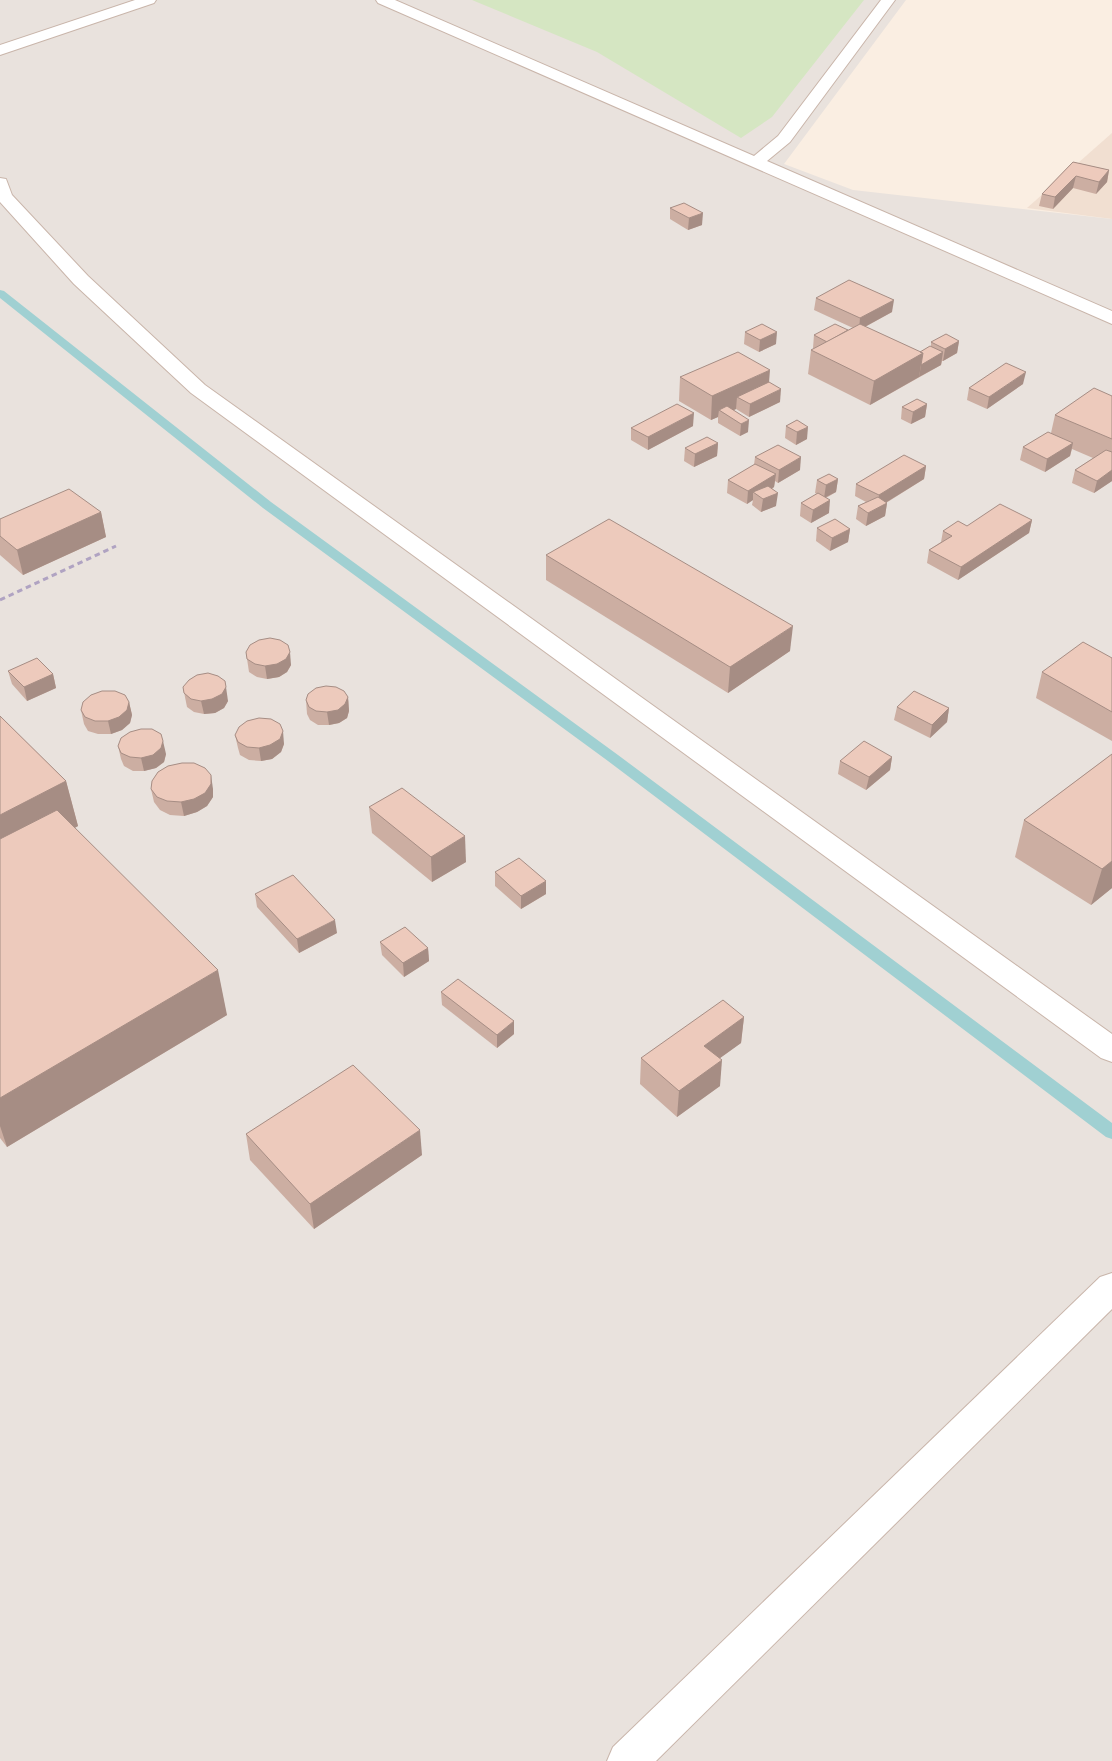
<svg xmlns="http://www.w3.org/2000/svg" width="1112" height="1761" viewBox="0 0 1112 1761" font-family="Roboto,sans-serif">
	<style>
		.residential { fill: #f1dfd1 }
		.industrial { fill: #e9e2dd }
		.green { fill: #d5e6c2 }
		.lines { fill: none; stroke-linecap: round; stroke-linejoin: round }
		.stream { fill: #a0d0d2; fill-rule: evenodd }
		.minor-casing { stroke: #c9b5aa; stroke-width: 2 }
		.minor { fill: #fff; fill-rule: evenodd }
		.rail { stroke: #b0a3c2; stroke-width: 3; stroke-dasharray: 5.5 4; stroke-linecap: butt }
		.wall { fill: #ccaea2 }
		.shaded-wall { fill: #a68d84 }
		.building { fill: #edcabc; stroke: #a68d84 }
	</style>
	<rect width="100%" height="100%" fill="#faeee2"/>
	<polygon class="residential" points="1112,133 1112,219 1027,208"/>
	<polygon class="industrial" points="0,0 906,0 784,164 853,190 1112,219 1112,1761 0,1761"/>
	<polygon class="green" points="472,0 864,0 772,117 741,138 597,52"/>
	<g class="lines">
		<polygon class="stream" points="0,290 4,291 271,502 618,755 1112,1123 1112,1139 1106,1137 608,761 263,508 0,298"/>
		<defs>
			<g id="minor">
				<polygon points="135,0 156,0 154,3 0,55 0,45"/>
				<polygon points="376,0 395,0 754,156 778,136 881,0 895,0 790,142 767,161 1112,311 1112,324 378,3"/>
				<polygon points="0,178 6,179 12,195 88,276 205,385 1112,1034 1112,1062 1101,1058 191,393 74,284 0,202"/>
				<polygon points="1112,1273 1112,1309 656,1761 607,1761 613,1747 1100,1277"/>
			</g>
		</defs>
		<use href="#minor" class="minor-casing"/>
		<use href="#minor" class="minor"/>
		<polyline class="rail" points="0,600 116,546"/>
	</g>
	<g class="wall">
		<polygon points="1073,162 1109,170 1107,182 1096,194 1073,188 1053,209 1039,206 1042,194"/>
		<polygon points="670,208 702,225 688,230 670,219"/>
		<polygon points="816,298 892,312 865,327 920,352 931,346 931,342 959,341 957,353 943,361 942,361 941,365 870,405 808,374 811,350 814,348 813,348 814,335 848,330 853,328 814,310"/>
		<polygon points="745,332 776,344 759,352 744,344"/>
		<polygon points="680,377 769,382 780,402 749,417 736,409 734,410 748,432 740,436 718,423 718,417 711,420 679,401"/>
		<polygon points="1023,384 987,409 967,400 969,388"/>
		<polygon points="1112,396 1112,481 1094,493 1072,483 1075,470 1093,458 1072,449 1070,456 1045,472 1020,460 1023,447 1051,433 1055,415"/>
		<polygon points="927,404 925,417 911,424 901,419 902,407"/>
		<polygon points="797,420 807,439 796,445 785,438 786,426"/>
		<polygon points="693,426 648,450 631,440 631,428"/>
		<polygon points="718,443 717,456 694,467 684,461 685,448"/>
		<polygon points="755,457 800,470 778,483 775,481 774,487 772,489 776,506 761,512 752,505 753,500 747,504 727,493 728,480 754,465"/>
		<polygon points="926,466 924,479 886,503 887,503 885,516 866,526 856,519 858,506 866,502 855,496 856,484"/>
		<polygon points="838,479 836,492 826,498 829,513 811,523 800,516 801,503 817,494 815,493 817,480"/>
		<polygon points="101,512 106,537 23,575 0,555 0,519"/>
		<polygon points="1032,520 1029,533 958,580 927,563 929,550 941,542 943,531 967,526"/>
		<polygon points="817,528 850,529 848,542 830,551 816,541"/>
		<polygon points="546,555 790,651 728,693 546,580"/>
		<polygon points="246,652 291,665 287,672 279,677 267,679 257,677 249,672"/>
		<polygon points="1112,658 1112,741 1036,698 1042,672"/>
		<polygon points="8,671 53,674 56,688 27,701 12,684"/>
		<polygon points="183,687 228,701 224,708 215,713 204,714 194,712 187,707"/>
		<polygon points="348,697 349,711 347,718 339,723 329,725 318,725 310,720 307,714 306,700"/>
		<polygon points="129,702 132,715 130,723 122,730 111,734 98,734 88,731 84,724 81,710"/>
		<polygon points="897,707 949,708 947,722 930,738 894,720"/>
		<polygon points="0,716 66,781 78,826 75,828 227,1015 7,1147 0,1138"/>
		<polygon points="235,735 284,744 281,752 272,759 261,761 249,760 240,755 238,748"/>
		<polygon points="118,746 166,754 164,762 156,768 144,771 133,771 124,766 121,759"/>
		<polygon points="1112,754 1112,888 1091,905 1015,857 1024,820"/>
		<polygon points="892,757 890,770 866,790 838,774 840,761"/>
		<polygon points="151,789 213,789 213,797 207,806 197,812 184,816 170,815 160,810 154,802"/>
		<polygon points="369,807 466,862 432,882 372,833"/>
		<polygon points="495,872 546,894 521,909 495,886"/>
		<polygon points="255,894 337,933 299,953 257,907"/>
		<polygon points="380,942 428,948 429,961 404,977 382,955"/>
		<polygon points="441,992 514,1034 497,1048 442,1005"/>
		<polygon points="744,1017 741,1043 720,1058 720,1086 677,1117 640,1084 641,1058"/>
		<polygon points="246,1134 422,1155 314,1229 250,1160"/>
	</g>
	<g class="shaded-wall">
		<polygon points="1109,170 1107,182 1096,194 1099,182"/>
		<polygon points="1076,176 1073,188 1053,209 1055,197"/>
		<polygon points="703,213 702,225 688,230 689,218"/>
		<polygon points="894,300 892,312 859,330 860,318"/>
		<polygon points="777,332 776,344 759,352 760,340"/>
		<polygon points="959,341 957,353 943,361 945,349"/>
		<polygon points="943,352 941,365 919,377 921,365"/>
		<polygon points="923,353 919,377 870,405 874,381"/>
		<polygon points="770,370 768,395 737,397 736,409 725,414 719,410 718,417 711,420 712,396"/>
		<polygon points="1026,372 1023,384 987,409 989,397"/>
		<polygon points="781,389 780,402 749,417 750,404"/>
		<polygon points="927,404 925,417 911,424 913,412"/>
		<polygon points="694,413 693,426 648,450 648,437"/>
		<polygon points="749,420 748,432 740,436 741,424"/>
		<polygon points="808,427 807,439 796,445 797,432"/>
		<polygon points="718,443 717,456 694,467 695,454"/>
		<polygon points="1073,443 1070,456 1045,472 1047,459"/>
		<polygon points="801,457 800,470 778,483 779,470"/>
		<polygon points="926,466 924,479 877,508 879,495"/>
		<polygon points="1112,470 1112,481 1094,493 1097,481"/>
		<polygon points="776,474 774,487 759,496 753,492 753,500 747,504 748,491"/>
		<polygon points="838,479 836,492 824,498 826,485"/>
		<polygon points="778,493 776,506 761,512 763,499"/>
		<polygon points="830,500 829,513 811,523 813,510"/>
		<polygon points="887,503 885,516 866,526 868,513"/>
		<polygon points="101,512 106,537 23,575 17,550"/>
		<polygon points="1032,520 1029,533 958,580 961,567"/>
		<polygon points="850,529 848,542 830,551 832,538"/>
		<polygon points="793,626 790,651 728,693 730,667"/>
		<polygon points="290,652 291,665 287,672 279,677 267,679 265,666"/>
		<polygon points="53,674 56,688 27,701 24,687"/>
		<polygon points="226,687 228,701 224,708 215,713 204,714 201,701"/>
		<polygon points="348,697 349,711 347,718 339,723 329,725 327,712"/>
		<polygon points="129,702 132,715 130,723 122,730 111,734 108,721"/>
		<polygon points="949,708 947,722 930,738 932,725"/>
		<polygon points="283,731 284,744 281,752 272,759 261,761 259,748"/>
		<polygon points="163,741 166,754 164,762 156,768 144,771 141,758"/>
		<polygon points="892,757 890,770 866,790 869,777"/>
		<polygon points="211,775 213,789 213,797 207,806 197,812 184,816 181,802"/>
		<polygon points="66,781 78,826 0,867 0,815"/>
		<polygon points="465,836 466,862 432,882 431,857"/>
		<polygon points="1112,861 1112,888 1091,905 1102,869"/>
		<polygon points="546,881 546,894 521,909 521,896"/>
		<polygon points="335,920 337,933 299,953 297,939"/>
		<polygon points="428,948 429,961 404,977 403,963"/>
		<polygon points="218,970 227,1015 7,1147 0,1126 0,1098"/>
		<polygon points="744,1017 741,1043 702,1071 704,1046"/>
		<polygon points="514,1021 514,1034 497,1048 497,1035"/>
		<polygon points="722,1060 720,1086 677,1117 679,1091"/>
		<polygon points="420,1130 422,1155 314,1229 310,1204"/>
	</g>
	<g class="building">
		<polygon points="1073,162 1109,170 1099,182 1076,176 1055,197 1042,194"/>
		<polygon points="684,203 703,213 689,218 670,208"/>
		<polygon points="849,280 894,300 860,318 816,298"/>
		<polygon points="762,324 777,332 760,340 745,332"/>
		<polygon points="835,324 848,330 827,342 814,335"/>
		<polygon points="860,324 923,353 874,381 811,350"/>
		<polygon points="946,334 959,341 945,349 931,342"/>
		<polygon points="930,346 943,352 921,365 923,353 920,352"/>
		<polygon points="738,352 770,370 712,396 680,377"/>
		<polygon points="1006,363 1026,372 989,397 969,388"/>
		<polygon points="769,382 781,389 750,404 737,397"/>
		<polygon points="1094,388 1112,396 1112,439 1055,415"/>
		<polygon points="917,399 927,404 913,412 902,407"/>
		<polygon points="677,404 694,413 648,437 631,428"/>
		<polygon points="727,406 749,420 741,424 719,410"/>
		<polygon points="797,420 808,427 797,432 786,426"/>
		<polygon points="1048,432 1073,443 1047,459 1023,447"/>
		<polygon points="707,437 718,443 695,454 685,448"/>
		<polygon points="778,445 801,457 779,470 755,457"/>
		<polygon points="1106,450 1112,452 1112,470 1097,481 1075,470"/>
		<polygon points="904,455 926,466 879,495 856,484"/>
		<polygon points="755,464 776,474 748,491 728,480"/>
		<polygon points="829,474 838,479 826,485 817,480"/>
		<polygon points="768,486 778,493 763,499 753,492"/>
		<polygon points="69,489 101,512 17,550 0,536 0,519"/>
		<polygon points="818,493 830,500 813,510 801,503"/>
		<polygon points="878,497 887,503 868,513 858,506"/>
		<polygon points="1000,504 1032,520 961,567 929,550 952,536 943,531 958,521 967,526"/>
		<polygon points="609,519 793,626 730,667 546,555"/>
		<polygon points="835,519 850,529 832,538 817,528"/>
		<polygon points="270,638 280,640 288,645 290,652 286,659 277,664 265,666 255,664 247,659 246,652 250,645 259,640"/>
		<polygon points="1083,642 1112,658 1112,712 1042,672"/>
		<polygon points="37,658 53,674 24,687 8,671"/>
		<polygon points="208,673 218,676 225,681 226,687 222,694 212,699 201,701 191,699 184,693 183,687 189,680 197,675"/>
		<polygon points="326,686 336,687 344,691 348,697 345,704 338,710 327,712 316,711 309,707 306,700 308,694 316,688"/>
		<polygon points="102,691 115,691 125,695 129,702 127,710 119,717 108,721 95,721 85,717 81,710 83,702 91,695"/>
		<polygon points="914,691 949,708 932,725 897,707"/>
		<polygon points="0,716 66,781 0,815"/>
		<polygon points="259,718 271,719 280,724 283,731 280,739 270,745 259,748 247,747 238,742 235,735 239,727 247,721"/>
		<polygon points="141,729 152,729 161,734 163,741 161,748 153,755 141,758 130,757 121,753 118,746 121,738 130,732"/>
		<polygon points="864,741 892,757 869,777 840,761"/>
		<polygon points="1112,754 1112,861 1102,869 1024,820"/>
		<polygon points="182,763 194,763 205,768 211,775 211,784 205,793 194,799 181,802 167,801 157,797 151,789 152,781 158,772 168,766"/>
		<polygon points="402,788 465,836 431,857 369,807"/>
		<polygon points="57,810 218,970 0,1098 0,839"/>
		<polygon points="519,858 546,881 521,896 495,872"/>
		<polygon points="293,875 335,920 297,939 255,894"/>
		<polygon points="405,927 428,948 403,963 380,942"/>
		<polygon points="458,979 514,1021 497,1035 441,992"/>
		<polygon points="723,1000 744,1017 704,1046 722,1060 679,1091 641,1058"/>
		<polygon points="353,1065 420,1130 310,1204 246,1134"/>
	</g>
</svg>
